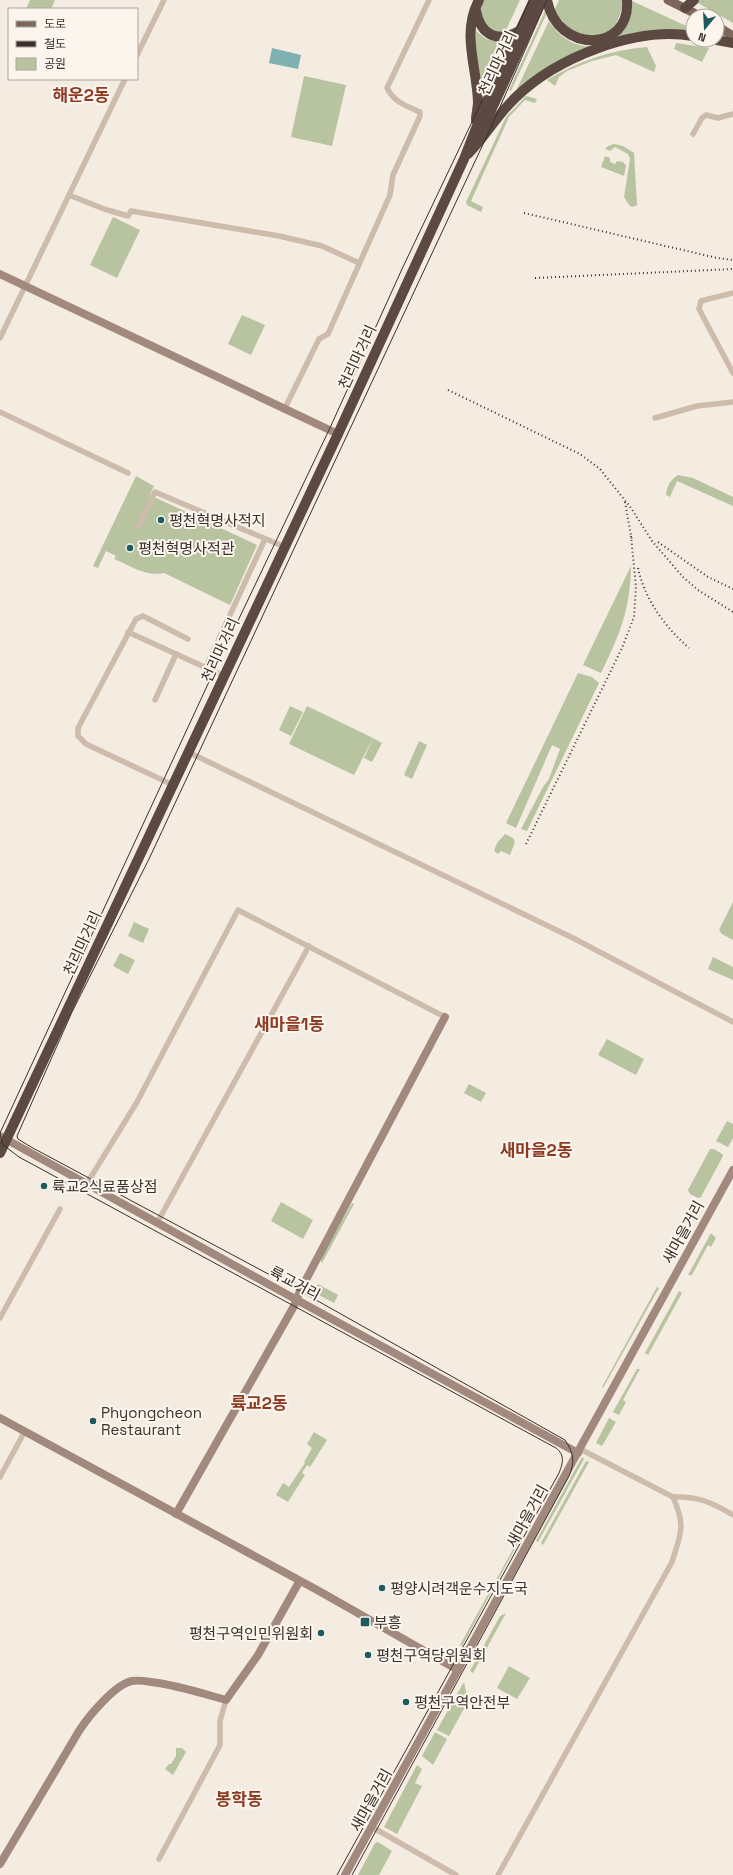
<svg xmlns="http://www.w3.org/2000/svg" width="733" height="1875" viewBox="0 0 733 1875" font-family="'Space Grotesk','Noto Sans KR',sans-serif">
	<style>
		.green { fill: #b8c4a0 }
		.water { fill: #7fb0b2 }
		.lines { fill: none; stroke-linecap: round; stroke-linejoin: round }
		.street { stroke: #cdbbac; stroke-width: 5.5 }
		.secondary { stroke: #a18a7d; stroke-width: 8 }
		.primary { stroke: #7d675c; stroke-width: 9 }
		.highway { stroke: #5c4a42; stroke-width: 10 }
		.tram { stroke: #3b302b; stroke-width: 1 }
		.rail { stroke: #3b302b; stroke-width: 2; stroke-dasharray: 1 3; stroke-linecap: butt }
		.poi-dot { fill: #1f5a5e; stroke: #fbf5ee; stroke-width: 1.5 }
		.labels { text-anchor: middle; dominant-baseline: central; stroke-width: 4; stroke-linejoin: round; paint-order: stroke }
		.street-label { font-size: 15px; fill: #3b302b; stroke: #fbf5ee }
		.poi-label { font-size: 15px; fill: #3b302b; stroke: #fbf5ee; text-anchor: start }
		.quarter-label { font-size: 17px; font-weight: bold; fill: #8c3b22; stroke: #fbf5ee }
	</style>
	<rect width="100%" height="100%" fill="#f4ebe1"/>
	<g class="green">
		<polygon points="30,0 55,0 51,9 26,9"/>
		<polygon points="484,0 520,0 505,32 498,33 486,28 479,10"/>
		<path d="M 559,0 L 623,0 C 621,16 615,34 597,37 C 590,38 581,35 574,34 L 554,11 Z"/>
		<polygon points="699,0 733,0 733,23 698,3"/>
		<path d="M 632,1 L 693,29 L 693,32 L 597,45 L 564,58 L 537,74 L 516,91 L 549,21 C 557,36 580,52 598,44 C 603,41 607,38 611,35 C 626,25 632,20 632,1 Z"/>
		<polygon points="545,11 546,15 511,91 509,90"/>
		<polygon points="476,31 486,39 499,42 480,84 475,41"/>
		<polygon points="676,43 709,48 702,62 674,49"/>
		<path d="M 647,47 L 656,66 L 654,72 L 616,55 L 592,61 L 567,71 L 559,77 L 555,86 L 547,80 C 579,61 610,50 647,47 Z"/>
		<polygon points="304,76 346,85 332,146 291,137"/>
		<polygon points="526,96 537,99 535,103 525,100 509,117 471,201 483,207 481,212 467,205 466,202 506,117"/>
		<polygon points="614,144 623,146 634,153 637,205 632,207 629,205 624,197 630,159 628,154 615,147 610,151 605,149 608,146"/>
		<polygon points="605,156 610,158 610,162 615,164 617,161 623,162 626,166 624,176 601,167"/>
		<polygon points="113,217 140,230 117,278 90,265"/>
		<polygon points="242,315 265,325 251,355 228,344"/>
		<path d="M 678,475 L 693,478 L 733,497 L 733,506 L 677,481 L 670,497 L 666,495 C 667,486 670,480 678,475 Z"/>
		<path d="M 136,476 L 154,486 L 150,495 L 257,545 L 230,605 L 164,573 C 146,577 131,566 114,559 L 116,556 L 106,551 L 98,568 L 93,566 Z"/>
		<path d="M 631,566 C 630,611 620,633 601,673 L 583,665 Z"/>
		<polygon points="578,673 592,677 599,683 527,831 521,829 543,787 549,779 560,749 552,745 516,828 506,823"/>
		<polygon points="290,706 303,712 291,736 279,730"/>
		<polygon points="307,706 373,738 354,775 289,744"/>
		<polygon points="373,738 382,743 372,762 364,758"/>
		<polygon points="419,741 427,745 412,779 404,775"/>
		<polygon points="505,834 513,838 515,842 510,855 501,851 498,854 494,851 497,843"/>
		<polygon points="733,902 733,940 722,934 719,930"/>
		<polygon points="134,922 149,929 143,943 128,936"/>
		<polygon points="120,953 135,960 128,974 113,966"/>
		<polygon points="713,957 733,967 733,980 708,969"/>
		<polygon points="607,1039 644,1059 636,1075 598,1055"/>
		<polygon points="469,1084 486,1093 481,1102 464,1093"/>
		<polygon points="727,1121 733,1124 733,1138 728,1147 716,1141"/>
		<polygon points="710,1149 714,1149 722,1154 723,1156 701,1197 698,1198 690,1194 688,1190"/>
		<polygon points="281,1202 313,1220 303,1239 271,1221"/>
		<polygon points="352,1203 354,1204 322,1263 320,1259"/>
		<polygon points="711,1233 716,1238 711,1247 708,1245 692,1275 688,1275"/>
		<polygon points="318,1284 338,1295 334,1303 313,1292"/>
		<polygon points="657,1287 659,1288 603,1388 602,1387"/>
		<polygon points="679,1291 682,1293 648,1355 645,1353"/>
		<polygon points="637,1369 640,1369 623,1400 626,1402 619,1415 613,1412"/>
		<polygon points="609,1418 616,1422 602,1446 596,1443"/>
		<polygon points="314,1432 327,1440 310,1467 307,1465 302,1473 305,1475 288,1502 276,1495 283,1483 289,1487 305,1463 304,1462 312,1448 307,1444"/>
		<polygon points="582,1457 584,1459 538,1542 536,1541"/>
		<polygon points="586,1461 589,1462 543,1545 541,1543"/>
		<polygon points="522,1533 523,1534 462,1646 460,1645"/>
		<polygon points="506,1613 473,1673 470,1671 500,1616"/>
		<polygon points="509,1666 530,1678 517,1699 497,1688"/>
		<polygon points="464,1682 468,1701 449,1736 437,1730"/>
		<polygon points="435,1732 447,1739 433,1765 422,1756"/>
		<polygon points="176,1748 182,1748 186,1752 173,1775 165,1769 169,1764 171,1764 176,1756"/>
		<polygon points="417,1765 422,1769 415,1783 422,1786 397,1834 384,1827"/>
		<polygon points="378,1842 392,1851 379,1875 358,1875 375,1843"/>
	</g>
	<polygon class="water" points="272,48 301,55 298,69 269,63"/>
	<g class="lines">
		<g class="street">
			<polyline points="137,55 164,0"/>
			<polyline points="693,134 702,118 706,115 718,118 733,114"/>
			<polyline points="69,195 104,209 128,216 131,211 279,236 322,246 359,263"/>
			<polyline points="733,293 701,301 699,309 733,373"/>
			<polyline points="0,338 125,79"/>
			<path d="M 284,410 L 319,339 L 328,334 L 390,195 L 393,175 L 420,116 L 420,112 C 406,106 394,102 387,88 L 429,0"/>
			<polyline points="0,412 128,473"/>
			<polyline points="655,418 697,406 733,402"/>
			<polyline points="138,527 155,492 285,547"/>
			<polyline points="128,632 224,676"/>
			<polyline points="206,667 265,539"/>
			<polyline points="155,700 176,654"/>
			<polyline points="188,752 573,938 733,1022"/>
			<polyline points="173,785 86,744 78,736 78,728 136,619 143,616 188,639"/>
			<polyline points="86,1185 137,1102 238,910 445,1017"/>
			<polyline points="157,1223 309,946"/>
			<polyline points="0,1318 60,1209"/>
			<path d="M 580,1449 L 673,1497 C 698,1496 711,1502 733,1515"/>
			<polyline points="0,1477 25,1431"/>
			<polyline points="372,1827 456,1875"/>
			<polyline points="159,1859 220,1745 220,1721 226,1700"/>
			<path d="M 498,1875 L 672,1562 C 681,1533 686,1526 673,1497"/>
		</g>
		<g class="secondary">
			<polyline points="0,274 338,434"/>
			<polyline points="0,1136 297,1300 578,1453"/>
			<polyline points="0,1418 319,1591 458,1670"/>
			<polyline points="176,1514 294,1306 300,1291 445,1017"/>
			<path d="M 0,1864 L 79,1731 C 88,1717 115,1684 132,1681 C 138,1680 145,1681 151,1682 C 177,1685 201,1693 226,1700 L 258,1655 L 299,1582"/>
			<polyline points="345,1875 733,1170"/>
		</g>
		<g class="primary">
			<polyline points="668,0 700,16"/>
			<polyline points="717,26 733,36"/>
		</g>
		<g class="highway">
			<path d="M 547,0 C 557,54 631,53 627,0"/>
			<polyline points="685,8 694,0"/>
			<path d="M 476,11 C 481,36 498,43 519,31"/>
			<polyline points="717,40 733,43"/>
			<path d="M 476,120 C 476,114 478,108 478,102 C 477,67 461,33 479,0"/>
			<polyline points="482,130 542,0"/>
			<path d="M 468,154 C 485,137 497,115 515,98 C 556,58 635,26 693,36"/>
			<polyline points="0,1153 338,434 464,159 480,118 534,0"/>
		</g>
		<g class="tram">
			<path d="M 337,1875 L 559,1473 C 563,1463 565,1455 556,1448 L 19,1157 L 2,1144 L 0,1133 L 214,671 L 329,430 L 402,269 L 530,0"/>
			<path d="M 352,1875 L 569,1476 C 575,1463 574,1453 565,1440 L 300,1291 L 31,1147 L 18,1139 L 17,1136 L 72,1012 L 149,859 L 492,125 L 547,0"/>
		</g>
		<g class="rail">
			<polyline points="524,213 717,258 733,260"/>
			<polyline points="535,278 733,269"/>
			<polyline points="448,390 580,454 600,469 631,508 652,541 683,577 698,590 733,612"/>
			<polyline points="625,502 632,541"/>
			<polyline points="658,542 708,577 733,589"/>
			<path d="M 638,568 C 645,600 665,627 689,648"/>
			<polyline points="526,844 622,648 634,617 636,587 631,536"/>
		</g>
	</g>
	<g class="poi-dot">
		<circle cx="161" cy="520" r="4"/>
		<circle cx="130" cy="548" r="4"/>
		<circle cx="44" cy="1186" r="4"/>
		<circle cx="93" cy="1421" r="4"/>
		<circle cx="382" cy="1588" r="4"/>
		<rect x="360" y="1617" width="10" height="10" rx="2"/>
		<circle cx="321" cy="1633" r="4"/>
		<circle cx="368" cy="1655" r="4"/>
		<circle cx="406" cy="1702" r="4"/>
	</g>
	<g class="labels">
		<g class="street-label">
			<text transform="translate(497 63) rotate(-65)">천리마거리</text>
			<text transform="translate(357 357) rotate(-65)">천리마거리</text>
			<text transform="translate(220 650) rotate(-65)">천리마거리</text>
			<text transform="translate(82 943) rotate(-65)">천리마거리</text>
			<text transform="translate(683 1232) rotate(-61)">새마을거리</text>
			<text transform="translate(295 1283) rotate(28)">륙교거리</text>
			<text transform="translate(527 1516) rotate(-61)">새마을거리</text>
			<text transform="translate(371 1800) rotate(-61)">새마을거리</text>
		</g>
		<g class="poi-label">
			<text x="169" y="520">평천혁명사적지</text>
			<text x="138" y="548">평천혁명사적관</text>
			<text x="52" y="1186">륙교2식료품상점</text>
			<text x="101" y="1412">Phyongcheon<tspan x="101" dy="17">Restaurant</tspan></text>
			<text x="390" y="1588">평양시려객운수지도국</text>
			<text x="374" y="1622">부흥</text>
			<text x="313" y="1633" text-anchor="end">평천구역인민위원회</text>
			<text x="376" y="1655">평천구역당위원회</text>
			<text x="414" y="1702">평천구역안전부</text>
		</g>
		<g class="quarter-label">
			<text x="81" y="95">해운2동</text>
			<text x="289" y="1024">새마을1동</text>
			<text x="536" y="1150">새마을2동</text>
			<text x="259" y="1403">륙교2동</text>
			<text x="239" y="1799">봉학동</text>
		</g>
	</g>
	<rect x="8" y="8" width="130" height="72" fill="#fbf5ee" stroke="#aea6a0"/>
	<rect x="16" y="21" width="20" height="6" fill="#7d675c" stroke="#aea6a0"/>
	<text x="44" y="28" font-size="12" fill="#3b302b">도로</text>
	<rect x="16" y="41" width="20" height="6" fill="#3b302b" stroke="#aea6a0"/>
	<text x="44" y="48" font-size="12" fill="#3b302b">철도</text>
	<rect x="16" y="58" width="20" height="12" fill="#b8c4a0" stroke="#aea6a0"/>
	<text x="44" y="68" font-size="12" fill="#3b302b">공원</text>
	<g transform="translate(705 28) rotate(198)"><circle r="19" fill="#fbf5ee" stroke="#aea6a0"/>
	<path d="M0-3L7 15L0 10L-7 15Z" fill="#1f5a5e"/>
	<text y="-6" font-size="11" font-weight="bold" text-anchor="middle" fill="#3b302b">N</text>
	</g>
</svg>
